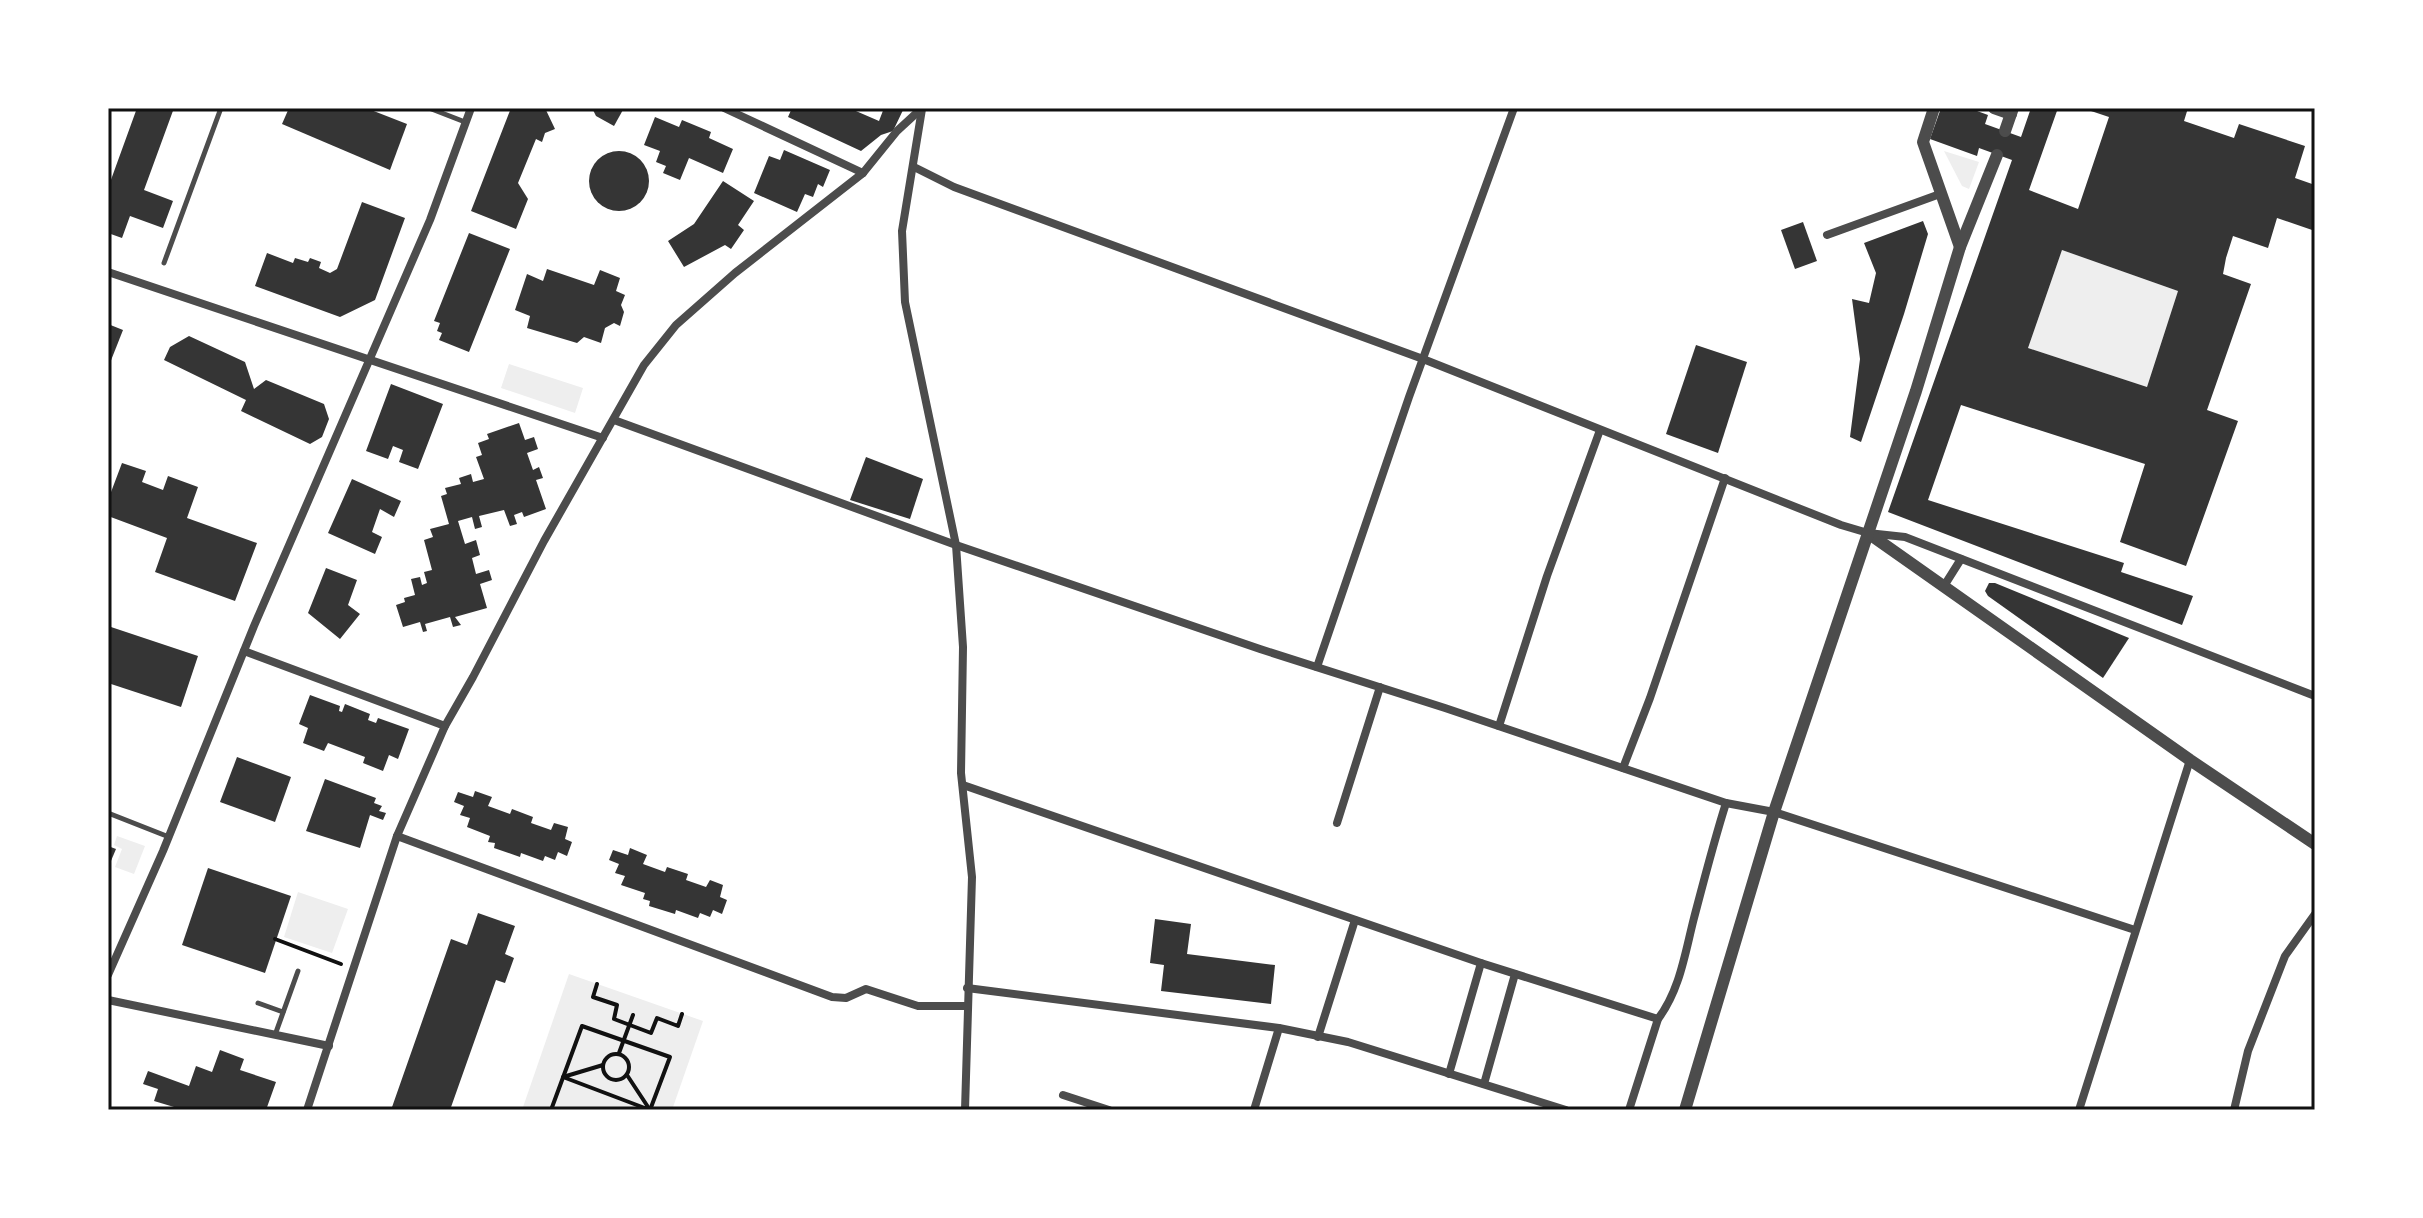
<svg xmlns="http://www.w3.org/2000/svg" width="2423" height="1218" viewBox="0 0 2423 1218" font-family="'PT Sans',sans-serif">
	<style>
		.green { fill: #eee }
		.building { fill: #353535; fill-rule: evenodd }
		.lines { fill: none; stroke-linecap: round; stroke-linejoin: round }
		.path { stroke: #111; stroke-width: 4 }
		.service { stroke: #4c4c4c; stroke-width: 5 }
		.minor { stroke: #4c4c4c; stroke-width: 8 }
		.tertiary { stroke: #4c4c4c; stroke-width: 12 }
		.neatline { fill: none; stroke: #111; stroke-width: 3 }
	</style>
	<rect width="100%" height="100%" fill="#fff"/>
	<g class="green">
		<polygon points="1944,151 1979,162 1969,189 1962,186"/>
		<polygon points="2062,250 2178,291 2147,387 2028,348"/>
		<polygon points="509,364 583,388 575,413 501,388"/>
		<polygon points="117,836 145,846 134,874 115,867 122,849 114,845"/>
		<polygon points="298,892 348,909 332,953 284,937"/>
		<polygon points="569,974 703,1021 672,1110 522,1110"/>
	</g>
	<g class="building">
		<polygon points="137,108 174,108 144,190 173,201 163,228 130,216 122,238 108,233 108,188"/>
		<polygon points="289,108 366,108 407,124 390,170 282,124"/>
		<polygon points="511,108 545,108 555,129 545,133 542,142 536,139 518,183 528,199 516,229 471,211"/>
		<polygon points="592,108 624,108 614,126 596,116"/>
		<polygon points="792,108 849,108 879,121 884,108 904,108 893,131 881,135 861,151 788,117"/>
		<path d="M 1941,108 L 1969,108 L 1988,115 L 1985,124 L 2021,137 L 2031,108 L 2058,108 L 2029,190 L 2078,209 L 2109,117 L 2082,108 L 2188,108 L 2184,121 L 2234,138 L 2239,124 L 2305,146 L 2295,178 L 2315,185 L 2315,231 L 2277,218 L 2268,248 L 2233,236 L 2226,258 L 2223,274 L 2251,284 L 2207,410 L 2238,421 L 2186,566 L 2120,542 L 2145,464 L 1961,405 L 1928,500 L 2124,563 L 2121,572 L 2193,596 L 2182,625 L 1888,512 L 2012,160 L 1979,148 L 1977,156 L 1930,139 ZM 2062,250 L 2178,291 L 2147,387 L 2028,348 Z"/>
		<polygon points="655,117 679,127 682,120 711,132 709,138 733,149 723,173 689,158 680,180 663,173 666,166 656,162 660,151 644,145"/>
		<polygon points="784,150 830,170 823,187 818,184 813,197 805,194 797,212 754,193 769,156 780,160"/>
		<circle cx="619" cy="181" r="30"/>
		<polygon points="723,181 754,201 738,225 744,230 731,249 725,245 684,267 668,241 694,224"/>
		<polygon points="362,202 405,218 375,300 340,317 255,286 267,253 293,263 295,258 308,262 310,258 321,262 319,268 330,273 337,269"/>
		<polygon points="1923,221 1928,234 1904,314 1861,442 1850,437 1860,359 1852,299 1869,303 1876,273 1864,243"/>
		<polygon points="1803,222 1817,261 1795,269 1781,230"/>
		<polygon points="469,233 510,249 469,352 439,340 442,333 437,331 440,323 434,321"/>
		<polygon points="547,269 594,285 600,270 620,278 616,291 625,295 621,305 624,312 620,326 614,323 605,328 601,343 584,337 577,343 527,328 530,316 515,310 527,274 543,281"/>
		<polygon points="108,324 123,330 108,368"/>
		<polygon points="189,336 245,362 254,389 266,380 324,404 329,419 322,437 310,444 241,411 246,400 164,360 170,347"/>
		<polygon points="1696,345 1747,362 1718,453 1666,434"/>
		<polygon points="391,384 443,404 418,469 399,462 403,450 393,446 388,459 366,451"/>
		<polygon points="519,423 525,440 534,437 538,449 527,453 533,470 539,467 543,478 536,480 546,509 524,517 522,512 514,515 517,524 510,526 504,510 479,516 482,527 475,529 472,517 458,521 465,544 476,540 480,555 472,558 476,574 489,570 492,580 480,584 487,608 455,617 461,625 453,627 450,617 425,624 427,631 423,632 420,622 403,627 396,605 405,602 404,598 415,595 411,579 420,577 422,585 427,583 424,572 432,570 424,540 433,537 430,529 449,524 441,496 447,494 445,488 461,484 459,478 471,474 473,482 484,479 476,457 482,455 478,443 489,439 487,434"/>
		<polygon points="866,457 923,479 910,519 850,500"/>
		<polygon points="122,463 146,471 142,482 163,490 168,476 198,487 187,518 257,543 235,601 155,572 167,538 108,516 108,500"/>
		<polygon points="352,479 401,501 394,517 380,509 372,532 382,537 375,554 328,533"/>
		<polygon points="326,568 357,580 348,605 360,614 340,639 308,613"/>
		<polygon points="1989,583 1995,583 2129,638 2103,678 1988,596 1985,591"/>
		<polygon points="108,626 198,656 181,707 108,683"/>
		<polygon points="310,695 340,706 339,711 342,712 345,704 370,714 368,720 376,723 378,718 409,729 398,759 389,755 383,771 363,763 365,757 328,743 324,751 303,743 308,728 299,724"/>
		<polygon points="237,757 291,777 275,822 220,802"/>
		<polygon points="325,779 376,798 374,803 382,806 379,811 386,813 383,820 370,815 360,848 306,831"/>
		<polygon points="475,791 492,797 488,806 510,814 512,809 533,817 531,823 551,830 554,823 568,827 565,839 572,842 567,856 558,852 555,860 545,856 543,861 521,853 520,857 494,848 495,843 488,842 490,836 467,827 470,818 460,815 464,806 454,802 458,792 473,797"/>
		<polygon points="108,846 116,849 108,868"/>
		<polygon points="630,848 647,855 643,864 665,872 667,867 688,874 686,880 706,887 710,880 723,885 720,897 727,900 722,914 713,910 710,917 700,913 698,918 676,910 675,914 649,906 650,901 643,899 645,893 621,885 625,876 615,873 619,864 609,860 613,850 628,855"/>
		<polygon points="208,868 291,896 265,973 182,945"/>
		<polygon points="478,913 515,926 505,954 514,958 505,983 496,980 450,1110 391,1110 451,939 467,945"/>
		<polygon points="1155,919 1191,924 1187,954 1275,965 1271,1004 1161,991 1164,965 1150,963"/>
		<polygon points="220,1050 244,1059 240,1070 276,1082 266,1110 250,1110 240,1107 239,1110 173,1110 174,1107 154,1101 158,1089 143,1084 148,1071 189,1086 196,1066 212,1072"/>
	</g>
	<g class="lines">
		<g class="path">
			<polyline points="275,939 341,964"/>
			<polyline points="597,984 593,997 617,1005 614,1019 651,1033 657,1018 678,1026 682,1014"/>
			<polyline points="619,1053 633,1015"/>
			<circle cx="616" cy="1067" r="13"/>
			<polyline points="603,1065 563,1077 650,1110 627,1075"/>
			<polyline points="551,1110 582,1026 670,1057 650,1110"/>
		</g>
		<g class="service">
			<polyline points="429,108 465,122"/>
			<polyline points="164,263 221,108"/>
			<polyline points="108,813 169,837"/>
			<polyline points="258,1003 283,1012"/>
			<polyline points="275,1035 298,971"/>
		</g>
		<g class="minor">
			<polyline points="724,108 863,173"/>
			<polyline points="922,109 902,231 905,302 956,545 963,647 961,773 972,877 965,1110"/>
			<polyline points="914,167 954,187 1423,359 1841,525 1868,533 1905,537 2315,696"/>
			<polyline points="1827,235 1940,194"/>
			<polyline points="108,272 603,438"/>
			<polyline points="614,420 956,545 1260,649 1445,708 1726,803 1774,812 2135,930"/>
			<polyline points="1944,586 1961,559"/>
			<polyline points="244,651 445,726"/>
			<polyline points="1317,667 1409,397 1514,108"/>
			<polyline points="1499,726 1547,576 1600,430"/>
			<polyline points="1623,768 1650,698 1725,478"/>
			<polyline points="963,785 1481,963 1658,1019"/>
			<polyline points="1337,823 1380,687"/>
			<polyline points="397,836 832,997 846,998 866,989 918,1006 967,1006"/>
			<polyline points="108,975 163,851 254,626 430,220 471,108"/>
			<polyline points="967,988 1279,1028 1348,1042 1566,1110"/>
			<polyline points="108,1000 329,1046"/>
			<polyline points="1318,1037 1355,920"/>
			<polyline points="1449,1074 1481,963"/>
			<polyline points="1484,1084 1515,974"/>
			<polyline points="1063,1095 1109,1110"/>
			<polyline points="307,1110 397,836 445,726 473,677 544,541 644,365 676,325 735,273 863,173 897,131 922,108"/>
			<polyline points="1254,1110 1279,1028"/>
			<path d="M 1629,1110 L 1658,1019 C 1680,990 1685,953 1694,918 C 1704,880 1714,841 1726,803"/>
			<polyline points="2079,1110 2190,760"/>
			<polyline points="2234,1110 2248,1051 2285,956 2315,914"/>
		</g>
		<g class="tertiary">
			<polyline points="1934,108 1923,142 1960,247"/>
			<polyline points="1994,108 2011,114"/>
			<polyline points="2005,131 2013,108"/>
			<polyline points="1868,533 2190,760 2315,844"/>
			<polyline points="1685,1110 1774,812 1916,391 1960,247 1997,155"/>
		</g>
	</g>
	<rect width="2423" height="1218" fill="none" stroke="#ffffff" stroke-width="220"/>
	<rect x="110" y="110" width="2203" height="998" class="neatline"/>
</svg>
